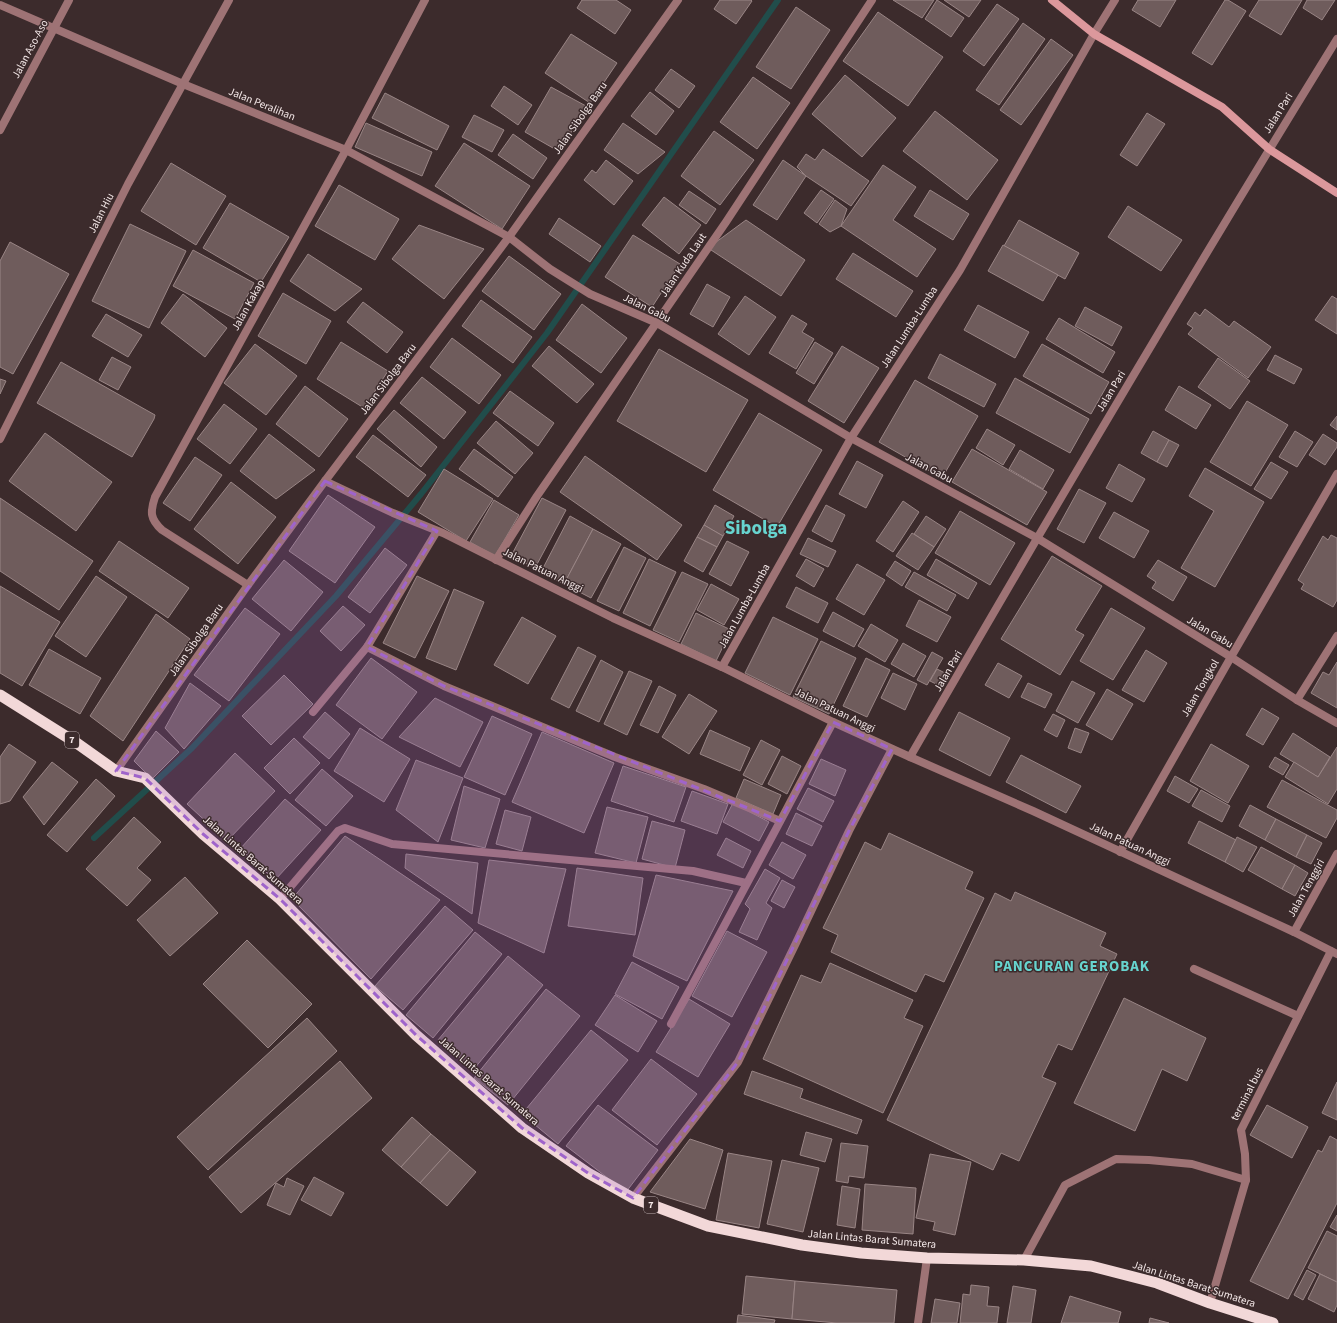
<svg xmlns="http://www.w3.org/2000/svg" width="1337" height="1323" viewBox="0 0 1337 1323" font-family="'Source Sans 3',sans-serif">
	<style>
		.lines { fill: none; stroke-linecap: round; stroke-linejoin: round }
		.stream { stroke: #214d4b; stroke-width: 6 }
		.building { fill: #6f5c5c; stroke: #998585 }
		.service { stroke: #9e7375; stroke-width: 8 }
		.minor { stroke: #9e7375; stroke-width: 8 }
		.tertiary { stroke: #9e7375; stroke-width: 8 }
		.secondary { stroke: #dc989c; stroke-width: 8 }
		.trunk { stroke: #f2d8d8; stroke-width: 11 }
		.marked { fill: #9f64cb; fill-opacity: 0.2; stroke: #9f64cb; stroke-width: 3; stroke-dasharray: 8 5; stroke-linejoin: round }
		.labels { text-anchor: middle; dominant-baseline: central; stroke-width: 3; stroke-linejoin: round; paint-order: stroke }
		.shield { fill: #3c2b2c; stroke: #bdafb0; stroke-width: 1 }
		.shield-label { font-size: 10px; font-weight: bold; fill: #f4e8e8 }
		.street-label { font-size: 11px; fill: #f4e8e8; stroke: #3c2b2c }
		.district-label { font-size: 15px; font-weight: bold; letter-spacing: 1px; fill: #67d4cf; stroke: #3c2b2c }
		.town-label { font-size: 19px; font-weight: bold; fill: #67d4cf; stroke: #3c2b2c }
	</style>
	<rect width="100%" height="100%" fill="#3c2b2c"/>
	<g class="lines">
		<polyline class="stream" points="94,838 192,748 336,596 421,494 547,333 778,0"/>
	</g>
	<g class="building">
		<polygon points="582,0 616,0 631,10 615,34 577,8"/>
		<polygon points="720,0 751,0 752,1 736,24 714,9"/>
		<polygon points="893,0 934,0 922,18"/>
		<polygon points="937,0 964,18 951,37 925,19"/>
		<polygon points="944,0 981,0 969,17"/>
		<polygon points="1138,0 1176,0 1160,27 1132,10"/>
		<polygon points="1225,0 1228,0 1246,11 1212,65 1192,53"/>
		<polygon points="1259,0 1302,0 1281,35 1249,16"/>
		<polygon points="1307,0 1335,0 1322,20 1303,8"/>
		<polygon points="997,4 1019,19 984,66 963,51"/>
		<polygon points="796,7 830,30 791,89 756,67"/>
		<polygon points="878,12 943,57 908,106 843,61"/>
		<polygon points="1023,23 1045,39 999,105 976,90"/>
		<polygon points="571,34 617,63 590,103 545,73"/>
		<polygon points="1051,39 1073,55 1021,125 1000,110"/>
		<polygon points="671,69 695,86 679,108 655,90"/>
		<polygon points="845,75 896,118 862,157 812,114"/>
		<polygon points="753,77 790,103 757,149 720,122"/>
		<polygon points="504,86 532,105 518,125 491,106"/>
		<polygon points="551,87 586,106 560,152 525,132"/>
		<polygon points="650,92 674,111 656,135 631,116"/>
		<polygon points="385,93 449,126 437,150 372,118"/>
		<polygon points="935,111 998,160 967,200 903,151"/>
		<polygon points="1147,113 1165,124 1137,166 1120,155"/>
		<polygon points="474,115 504,130 492,152 462,137"/>
		<polygon points="366,123 432,152 422,176 355,147"/>
		<polygon points="623,123 665,152 638,174 604,150"/>
		<polygon points="714,131 754,160 720,205 681,176"/>
		<polygon points="513,134 547,158 533,179 498,155"/>
		<polygon points="464,143 530,186 502,229 435,186"/>
		<polygon points="823,149 869,181 851,206 806,176 797,167 806,154 815,160"/>
		<polygon points="606,160 633,181 614,205 584,180 592,170 596,173"/>
		<polygon points="783,160 806,176 777,220 753,205"/>
		<polygon points="171,163 226,196 196,245 141,211"/>
		<polygon points="883,165 916,187 893,220 936,249 917,277 841,226"/>
		<polygon points="339,185 399,219 375,260 315,226"/>
		<polygon points="821,190 834,199 817,223 804,213"/>
		<polygon points="930,190 969,214 953,240 914,216"/>
		<polygon points="689,191 716,209 706,224 679,205"/>
		<polygon points="664,197 701,225 679,254 642,225"/>
		<polygon points="835,200 847,209 841,226 830,232 819,224"/>
		<polygon points="230,203 289,237 261,282 203,248"/>
		<polygon points="1128,206 1182,240 1161,271 1108,237"/>
		<polygon points="559,218 601,246 590,262 549,234"/>
		<polygon points="746,220 805,260 781,296 708,248"/>
		<polygon points="1019,220 1079,253 1065,279 1004,246"/>
		<polygon points="130,224 186,251 149,328 92,301"/>
		<polygon points="419,225 484,249 444,299 392,259"/>
		<polygon points="633,235 680,264 652,307 605,277"/>
		<polygon points="10,242 69,274 13,374 0,367 0,261"/>
		<polygon points="1003,245 1058,275 1043,301 988,271"/>
		<polygon points="193,250 254,283 235,319 173,286"/>
		<polygon points="853,253 913,291 896,317 836,279"/>
		<polygon points="308,254 362,289 335,311 290,281"/>
		<polygon points="509,256 561,294 534,330 482,291"/>
		<polygon points="707,284 730,297 713,327 690,314"/>
		<polygon points="283,293 331,321 306,364 258,336"/>
		<polygon points="183,294 227,328 205,357 161,323"/>
		<polygon points="745,296 776,317 749,355 718,334"/>
		<polygon points="1332,296 1337,299 1337,334 1315,320"/>
		<polygon points="481,300 532,337 513,363 462,326"/>
		<polygon points="363,302 403,332 387,353 347,322"/>
		<polygon points="582,304 627,338 601,373 556,340"/>
		<polygon points="978,305 1029,332 1015,358 964,330"/>
		<polygon points="1085,307 1122,327 1112,346 1075,326"/>
		<polygon points="1205,309 1229,327 1234,321 1271,347 1248,378 1188,334 1193,328 1187,324 1195,312 1200,316"/>
		<polygon points="106,314 142,335 128,357 92,336"/>
		<polygon points="792,315 807,324 802,332 814,339 796,369 769,353"/>
		<polygon points="1059,318 1115,352 1103,373 1046,339"/>
		<polygon points="452,338 501,375 479,404 430,367"/>
		<polygon points="341,342 388,371 364,408 317,379"/>
		<polygon points="815,342 833,353 814,384 796,373"/>
		<polygon points="255,344 297,376 266,415 224,383"/>
		<polygon points="1042,344 1109,382 1091,414 1023,376"/>
		<polygon points="549,346 594,384 577,403 532,366"/>
		<polygon points="842,346 879,368 844,423 808,401"/>
		<polygon points="659,349 748,400 706,472 617,421"/>
		<polygon points="940,354 996,384 984,407 928,378"/>
		<polygon points="1275,355 1302,369 1294,384 1267,370"/>
		<polygon points="112,357 131,367 118,390 99,380"/>
		<polygon points="1218,358 1250,381 1230,409 1198,387"/>
		<polygon points="61,362 155,415 154,419 132,457 37,403"/>
		<polygon points="422,377 466,412 444,439 400,403"/>
		<polygon points="1015,378 1089,419 1070,453 996,413"/>
		<polygon points="0,379 6,381 0,394"/>
		<polygon points="915,380 978,416 942,478 879,442"/>
		<polygon points="305,386 348,419 319,457 276,424"/>
		<polygon points="1179,386 1211,405 1196,429 1165,410"/>
		<polygon points="510,391 554,423 538,446 493,413"/>
		<polygon points="1247,401 1288,425 1251,486 1210,462"/>
		<polygon points="224,404 257,429 230,464 197,439"/>
		<polygon points="394,410 437,447 421,467 377,429"/>
		<polygon points="759,413 822,450 777,527 713,490"/>
		<polygon points="1337,416 1337,430 1330,425"/>
		<polygon points="496,421 533,453 515,474 477,443"/>
		<polygon points="987,429 1015,445 1003,465 976,448"/>
		<polygon points="1153,431 1169,440 1157,462 1141,453"/>
		<polygon points="1295,431 1313,442 1297,467 1279,457"/>
		<polygon points="45,433 112,482 76,531 9,481"/>
		<polygon points="269,434 315,470 276,499 240,471"/>
		<polygon points="1323,434 1337,443 1337,447 1325,465 1309,455"/>
		<polygon points="373,435 426,475 408,497 356,457"/>
		<polygon points="1169,440 1179,445 1167,467 1157,462"/>
		<polygon points="474,449 513,477 498,497 459,469"/>
		<polygon points="972,449 1047,492 1027,525 952,482"/>
		<polygon points="1020,450 1054,470 1043,489 1009,469"/>
		<polygon points="585,456 682,525 657,560 560,492"/>
		<polygon points="195,457 222,475 190,521 163,503"/>
		<polygon points="857,461 883,475 866,508 839,494"/>
		<polygon points="1271,462 1288,472 1271,499 1254,489"/>
		<polygon points="1119,464 1145,479 1132,502 1106,488"/>
		<polygon points="1205,468 1264,502 1215,587 1181,568 1214,511 1189,496"/>
		<polygon points="444,469 493,499 466,541 418,512"/>
		<polygon points="231,482 276,517 238,564 194,529"/>
		<polygon points="1079,489 1106,503 1084,543 1057,529"/>
		<polygon points="328,495 375,527 335,583 289,551"/>
		<polygon points="0,498 93,561 59,610 0,571"/>
		<polygon points="542,498 566,510 535,568 511,556"/>
		<polygon points="494,500 519,515 495,556 470,542"/>
		<polygon points="903,501 919,512 893,552 876,541"/>
		<polygon points="715,505 734,516 723,536 704,525"/>
		<polygon points="826,505 845,515 832,542 812,531"/>
		<polygon points="960,511 1015,543 990,585 935,553"/>
		<polygon points="1114,512 1149,531 1134,558 1099,538"/>
		<polygon points="570,516 593,529 564,584 541,572"/>
		<polygon points="926,516 946,529 934,547 914,534"/>
		<polygon points="704,525 723,536 717,547 697,537"/>
		<polygon points="593,529 621,544 591,598 564,584"/>
		<polygon points="912,533 934,547 918,570 896,556"/>
		<polygon points="1331,535 1337,538 1337,600 1333,607 1301,589 1304,584 1298,580 1323,536 1328,540"/>
		<polygon points="697,537 717,547 703,572 684,561"/>
		<polygon points="808,538 836,551 828,567 800,554"/>
		<polygon points="119,541 189,588 168,618 99,571"/>
		<polygon points="727,541 749,552 731,586 709,574"/>
		<polygon points="624,547 646,558 619,611 597,601"/>
		<polygon points="385,548 407,565 370,613 348,597"/>
		<polygon points="1052,556 1102,586 1075,630 1084,635 1060,675 1001,639"/>
		<polygon points="649,559 676,572 650,626 623,613"/>
		<polygon points="806,559 824,569 814,587 796,576"/>
		<polygon points="936,559 977,583 968,599 927,575"/>
		<polygon points="284,560 323,592 291,631 252,599"/>
		<polygon points="1158,560 1187,577 1173,601 1152,588 1156,582 1147,576"/>
		<polygon points="895,561 911,571 902,586 886,575"/>
		<polygon points="857,564 885,580 864,615 836,599"/>
		<polygon points="682,572 708,584 679,642 653,630"/>
		<polygon points="914,572 956,595 947,611 905,587"/>
		<polygon points="96,576 127,597 86,657 55,636"/>
		<polygon points="417,576 449,591 415,658 383,643"/>
		<polygon points="711,584 739,599 724,625 697,610"/>
		<polygon points="0,586 60,622 22,686 0,673"/>
		<polygon points="796,587 828,603 818,623 786,607"/>
		<polygon points="454,589 484,602 456,670 426,658"/>
		<polygon points="919,600 951,617 937,642 906,626"/>
		<polygon points="343,606 365,625 341,651 320,631"/>
		<polygon points="245,608 280,634 229,701 194,675"/>
		<polygon points="1111,608 1145,628 1113,680 1080,661"/>
		<polygon points="833,612 864,629 854,647 823,631"/>
		<polygon points="696,613 731,630 716,661 681,644"/>
		<polygon points="156,614 190,639 123,741 90,716"/>
		<polygon points="522,617 556,636 528,684 494,665"/>
		<polygon points="773,617 818,639 790,695 745,673"/>
		<polygon points="871,624 898,640 885,662 858,646"/>
		<polygon points="821,641 856,658 829,714 793,697"/>
		<polygon points="903,643 926,656 914,677 891,664"/>
		<polygon points="578,647 596,656 569,708 551,699"/>
		<polygon points="49,649 101,678 80,714 29,685"/>
		<polygon points="1146,650 1167,663 1144,702 1122,690"/>
		<polygon points="932,652 943,658 927,685 917,680"/>
		<polygon points="371,658 417,692 382,739 336,705"/>
		<polygon points="866,658 890,670 867,717 843,706"/>
		<polygon points="601,660 623,672 599,722 576,711"/>
		<polygon points="1337,662 1337,708 1311,693 1323,672 1329,675"/>
		<polygon points="998,663 1022,676 1009,698 985,685"/>
		<polygon points="937,669 947,674 940,686 930,681"/>
		<polygon points="629,671 652,681 627,735 604,724"/>
		<polygon points="893,673 917,684 905,710 881,698"/>
		<polygon points="284,675 313,704 271,745 242,716"/>
		<polygon points="1072,681 1095,693 1078,723 1056,711"/>
		<polygon points="190,683 221,706 184,749 165,728"/>
		<polygon points="1028,683 1052,694 1045,708 1021,697"/>
		<polygon points="659,686 676,695 658,733 640,725"/>
		<polygon points="1107,689 1133,704 1112,740 1086,725"/>
		<polygon points="689,694 717,711 689,754 662,737"/>
		<polygon points="435,698 483,722 460,767 399,737"/>
		<polygon points="1262,708 1279,718 1263,745 1246,735"/>
		<polygon points="325,712 350,734 329,759 303,737"/>
		<polygon points="959,712 1010,738 990,776 939,750"/>
		<polygon points="1053,714 1065,720 1057,737 1044,730"/>
		<polygon points="492,716 532,734 505,795 464,777"/>
		<polygon points="360,728 410,759 384,802 334,771"/>
		<polygon points="1075,728 1089,733 1081,753 1068,748"/>
		<polygon points="710,730 750,748 740,771 700,754"/>
		<polygon points="156,731 179,752 152,779 134,761"/>
		<polygon points="542,732 614,763 584,833 512,802"/>
		<polygon points="1293,733 1330,757 1318,777 1280,754"/>
		<polygon points="294,738 320,763 290,794 264,768"/>
		<polygon points="761,740 780,750 762,785 743,775"/>
		<polygon points="9,744 36,762 10,801 0,804 0,757"/>
		<polygon points="1211,744 1249,766 1228,803 1190,781"/>
		<polygon points="1337,747 1337,789 1328,804 1285,777 1294,762 1318,777"/>
		<polygon points="235,753 275,791 227,841 187,804"/>
		<polygon points="1021,755 1081,786 1066,813 1006,782"/>
		<polygon points="782,756 801,766 787,794 768,784"/>
		<polygon points="1275,757 1289,765 1283,775 1269,767"/>
		<polygon points="821,759 846,770 835,796 809,784"/>
		<polygon points="416,760 463,778 438,842 396,810"/>
		<polygon points="52,762 78,782 44,825 23,797"/>
		<polygon points="623,766 686,787 674,822 611,801"/>
		<polygon points="322,769 353,796 326,826 295,800"/>
		<polygon points="1175,776 1198,789 1189,803 1167,791"/>
		<polygon points="96,779 115,796 67,852 47,835"/>
		<polygon points="744,779 781,795 773,814 736,798"/>
		<polygon points="1282,780 1337,810 1337,818 1326,838 1267,807"/>
		<polygon points="464,786 500,799 485,848 451,840"/>
		<polygon points="808,788 834,801 823,822 797,809"/>
		<polygon points="1201,790 1230,806 1222,822 1192,806"/>
		<polygon points="692,791 728,804 717,834 681,821"/>
		<polygon points="285,799 321,830 275,880 240,849"/>
		<polygon points="733,803 769,822 759,841 723,822"/>
		<polygon points="1250,805 1276,819 1265,840 1239,826"/>
		<polygon points="607,807 648,817 636,863 595,853"/>
		<polygon points="505,810 531,817 522,851 496,844"/>
		<polygon points="796,813 822,826 812,846 786,834"/>
		<polygon points="134,817 161,842 137,868 151,880 127,906 86,869"/>
		<polygon points="1276,819 1307,835 1296,857 1265,840"/>
		<polygon points="652,821 685,830 675,868 642,859"/>
		<polygon points="1199,821 1236,840 1225,862 1188,843"/>
		<polygon points="889,833 973,872 965,889 984,898 944,982 925,974 916,992 831,952 838,935 823,928 865,842 881,850"/>
		<polygon points="1307,835 1322,843 1311,864 1296,857"/>
		<polygon points="345,836 440,900 371,979 292,899"/>
		<polygon points="1237,837 1257,847 1243,872 1225,862"/>
		<polygon points="726,838 751,851 743,868 717,855"/>
		<polygon points="782,842 806,855 793,879 769,865"/>
		<polygon points="1261,847 1295,865 1282,889 1248,870"/>
		<polygon points="406,854 478,863 472,914 405,868"/>
		<polygon points="489,860 566,869 544,953 478,923"/>
		<polygon points="1295,865 1308,873 1295,896 1282,889"/>
		<polygon points="577,868 643,878 635,935 568,926"/>
		<polygon points="765,869 780,878 766,903 772,908 757,940 739,932 750,909 745,904"/>
		<polygon points="656,875 733,891 687,981 633,956"/>
		<polygon points="185,877 218,913 170,956 137,920"/>
		<polygon points="782,880 795,887 784,908 771,901"/>
		<polygon points="1015,892 1106,933 1100,946 1117,954 1072,1050 1058,1044 1042,1077 1056,1083 1019,1161 1001,1153 993,1170 887,1120 995,893 1011,901"/>
		<polygon points="445,906 473,930 403,1010 375,986"/>
		<polygon points="727,931 767,952 732,1017 692,996"/>
		<polygon points="475,932 502,954 433,1038 406,1015"/>
		<polygon points="247,940 312,1004 268,1048 203,984"/>
		<polygon points="508,956 543,985 474,1069 438,1040"/>
		<polygon points="632,962 679,987 662,1019 615,994"/>
		<polygon points="830,963 913,1000 904,1018 923,1026 883,1113 763,1059 801,975 821,983"/>
		<polygon points="546,989 580,1016 508,1105 474,1078"/>
		<polygon points="615,995 657,1021 638,1052 595,1025"/>
		<polygon points="1124,998 1206,1038 1187,1081 1162,1069 1135,1131 1074,1103"/>
		<polygon points="689,999 730,1024 698,1077 656,1052"/>
		<polygon points="307,1018 337,1051 208,1170 177,1137"/>
		<polygon points="591,1030 628,1060 558,1144 522,1114"/>
		<polygon points="651,1059 697,1094 657,1145 612,1110"/>
		<polygon points="340,1061 372,1098 241,1213 209,1177"/>
		<polygon points="752,1071 803,1089 800,1098 862,1120 857,1134 744,1094"/>
		<polygon points="1337,1082 1337,1120 1322,1113"/>
		<polygon points="598,1105 658,1150 626,1192 566,1146"/>
		<polygon points="1267,1105 1308,1127 1292,1158 1250,1135"/>
		<polygon points="412,1117 431,1134 401,1167 382,1150"/>
		<polygon points="806,1132 832,1139 825,1162 800,1155"/>
		<polygon points="431,1134 450,1150 420,1183 401,1167"/>
		<polygon points="1330,1136 1337,1140 1337,1203 1288,1299 1250,1281 1318,1150 1322,1152"/>
		<polygon points="690,1139 723,1150 705,1209 650,1192"/>
		<polygon points="841,1143 868,1146 864,1178 849,1176 848,1183 836,1181"/>
		<polygon points="450,1150 476,1172 447,1206 420,1183"/>
		<polygon points="728,1153 772,1161 759,1228 716,1220"/>
		<polygon points="930,1154 971,1162 955,1235 933,1230 935,1222 916,1218"/>
		<polygon points="782,1160 819,1168 803,1232 767,1224"/>
		<polygon points="314,1177 344,1193 331,1216 301,1200"/>
		<polygon points="287,1178 304,1186 290,1215 267,1205 276,1183 284,1187"/>
		<polygon points="865,1184 916,1188 913,1234 862,1230"/>
		<polygon points="842,1186 860,1189 855,1228 837,1225"/>
		<polygon points="1337,1215 1337,1231 1330,1227"/>
		<polygon points="1327,1231 1337,1236 1337,1282 1308,1268"/>
		<polygon points="1307,1270 1316,1275 1303,1300 1294,1295"/>
		<polygon points="1320,1274 1337,1282 1337,1305 1334,1312 1308,1299"/>
		<polygon points="746,1276 795,1281 792,1319 742,1314"/>
		<polygon points="795,1281 897,1290 894,1323 837,1323 792,1319"/>
		<polygon points="971,1285 989,1287 987,1306 999,1307 997,1323 960,1323 963,1294 970,1295"/>
		<polygon points="1013,1286 1036,1290 1031,1323 1007,1323"/>
		<polygon points="1070,1296 1121,1312 1118,1323 1061,1323"/>
		<polygon points="935,1299 960,1303 957,1323 931,1323"/>
		<polygon points="738,1315 775,1320 774,1323 737,1323"/>
		<polygon points="1150,1318 1169,1323 1149,1323"/>
	</g>
	<g class="lines">
		<g class="service">
			<polyline points="1194,969 1298,1016"/>
			<polyline points="1024,1260 1065,1185 1116,1159 1149,1160 1192,1164 1246,1180"/>
		</g>
		<g class="minor">
			<polyline points="0,5 183,84 346,150 509,237 550,269 590,294 657,323 851,438 1037,538 1231,657 1297,700 1337,723"/>
			<polyline points="0,130 69,0"/>
			<polyline points="0,439 128,184 229,0"/>
			<polyline points="325,481 393,513 443,533 613,618 722,667 833,722 910,757 1033,811 1294,932 1337,954"/>
			<polyline points="496,560 537,496 726,222 872,0"/>
			<path d="M 248,585 L 162,530 C 150,519 150,512 155,497 L 346,150 L 425,0"/>
			<polyline points="367,647 444,686 615,757 704,789 780,821"/>
			<polyline points="722,667 851,438 960,270 1094,34 1115,0"/>
			<polyline points="1297,700 1337,636"/>
			<polyline points="313,712 367,647 437,531"/>
			<path d="M 910,757 C 1049,516 1191,276 1337,39"/>
			<polyline points="1120,852 1231,657 1337,474"/>
			<polyline points="280,899 338,831 345,828 392,844 693,871 746,883"/>
			<polyline points="1294,932 1337,854"/>
			<path d="M 671,1024 C 726,924 779,823 833,722"/>
			<polyline points="633,1198 738,1062 796,943 849,831 892,749"/>
			<polyline points="1210,1303 1246,1180 1245,1154 1241,1130 1331,951"/>
			<polyline points="918,1323 927,1258"/>
		</g>
		<polyline class="tertiary" points="116,771 248,585 325,481 509,237 678,0"/>
		<polyline class="secondary" points="1052,0 1094,34 1222,107 1269,149 1337,193"/>
		<polyline class="trunk" points="0,695 78,744 116,771 145,778 203,834 280,899 416,1035 522,1128 588,1173 633,1198 708,1226 802,1245 861,1253 927,1258 1024,1260 1091,1266 1157,1283 1210,1303 1273,1323"/>
	</g>
	<path class="marked" d="M 325,481 L 437,531 L 367,647 L 444,686 L 780,821 L 833,722 L 892,749 L 849,831 L 738,1062 L 633,1198 L 588,1173 L 522,1128 L 416,1035 L 280,899 L 203,834 L 145,778 L 116,771 Z"/>
	<g class="labels">
		<g class="shield">
			<rect x="65" y="732" width="14" height="16" rx="3"/>
			<rect x="644" y="1197" width="14" height="16" rx="3"/>
		</g>
		<g class="shield-label">
			<text x="72" y="740">7</text>
			<text x="651" y="1205">7</text>
		</g>
		<g class="street-label">
			<text transform="translate(30 49) rotate(-62)">Jalan Aso-Aso</text>
			<text transform="translate(262 104) rotate(22)">Jalan Peralihan</text>
			<text transform="translate(1278 113) rotate(-58)">Jalan Pari</text>
			<text transform="translate(580 118) rotate(-55)">Jalan Sibolga Baru</text>
			<text transform="translate(101 213) rotate(-63)">Jalan Hiu</text>
			<text transform="translate(683 265) rotate(-56)">Jalan Kuda Laut</text>
			<text transform="translate(248 305) rotate(-61)">Jalan Kakap</text>
			<text transform="translate(647 308) rotate(26)">Jalan Gabu</text>
			<text transform="translate(909 327) rotate(-57)">Jalan Lumba-Lumba</text>
			<text transform="translate(388 379) rotate(-53)">Jalan Sibolga Baru</text>
			<text transform="translate(1111 391) rotate(-59)">Jalan Pari</text>
			<text transform="translate(929 468) rotate(28)">Jalan Gabu</text>
			<text transform="translate(543 570) rotate(26)">Jalan Patuan Anggi</text>
			<text transform="translate(744 606) rotate(-61)">Jalan Lumba-Lumba</text>
			<text transform="translate(1210 632) rotate(31)">Jalan Gabu</text>
			<text transform="translate(196 640) rotate(-55)">Jalan Sibolga Baru</text>
			<text transform="translate(948 671) rotate(-60)">Jalan Pari</text>
			<text transform="translate(1200 688) rotate(-60)">Jalan Tongkol</text>
			<text transform="translate(835 710) rotate(26)">Jalan Patuan Anggi</text>
			<text transform="translate(1130 844) rotate(25)">Jalan Patuan Anggi</text>
			<text transform="translate(253 860) rotate(41)">Jalan Lintas Barat Sumatera</text>
			<text transform="translate(1306 888) rotate(-61)">Jalan Tenggiri</text>
			<text transform="translate(489 1081) rotate(41)">Jalan Lintas Barat Sumatera</text>
			<text transform="translate(1247 1094) rotate(-63)">terminal bus</text>
			<text transform="translate(872 1239) rotate(5)">Jalan Lintas Barat Sumatera</text>
			<text transform="translate(1194 1284) rotate(18)">Jalan Lintas Barat Sumatera</text>
		</g>
		<g class="district-label">
			<text x="1072" y="966">PANCURAN GEROBAK</text>
		</g>
		<g class="town-label">
			<text x="756" y="528">Sibolga</text>
		</g>
	</g>
</svg>
